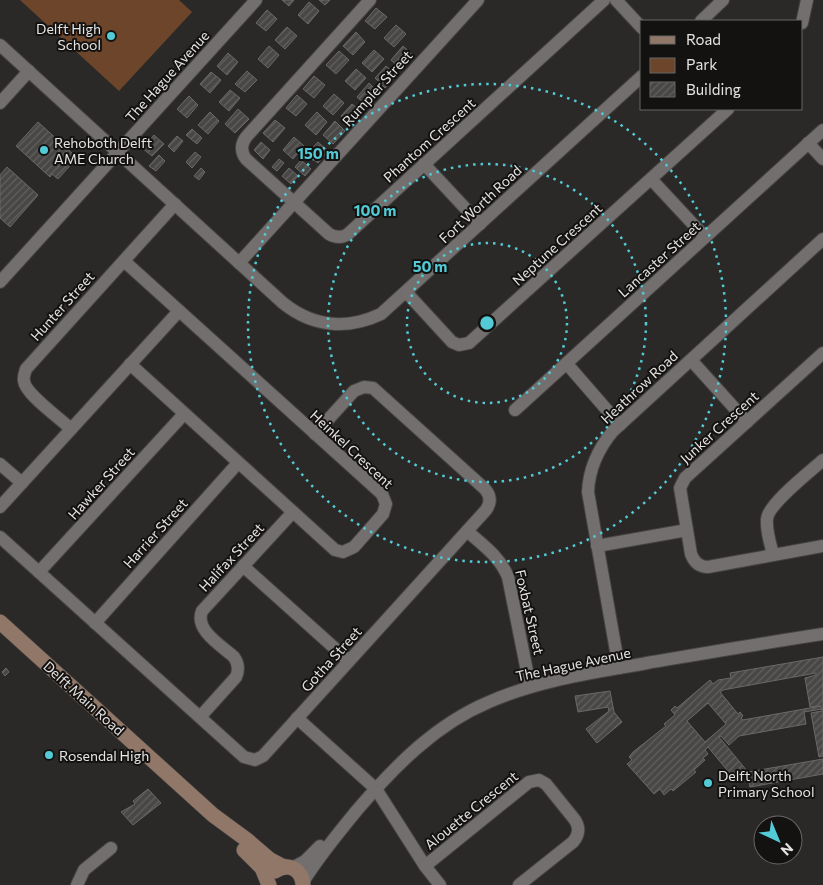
<svg xmlns="http://www.w3.org/2000/svg" width="823" height="885" viewBox="0 0 823 885" font-family="Commissioner,sans-serif">
	<style>
		.green { fill: #6d452a }
		.building { fill: url(#building-hatch); stroke: #6b6867; fill-rule: evenodd }
		.lines { fill: none; stroke-linecap: round; stroke-linejoin: round }
		.street-casing { stroke: #464443; stroke-width: 14 }
		.secondary-casing { stroke: #464443; stroke-width: 16 }
		.street { stroke: #726f6e; stroke-width: 12 }
		.secondary { stroke: #907768; stroke-width: 15 }
		.ring { fill: none; stroke: #52cbd7; stroke-width: 2.5; stroke-dasharray: 2.5 5 }
		.poi-dot { fill: #52cbd7; stroke: #131211; stroke-width: 2 }
		.labels { text-anchor: middle; dominant-baseline: central; stroke-width: 4; stroke-linejoin: round; paint-order: stroke }
		.poi-label { font-size: 14px; fill: #e6e4e3; stroke: #131211; text-anchor: start }
		.street-label { font-size: 14px; fill: #e6e4e3; stroke: #131211 }
		.centre { fill: #52cbd7; stroke: #131211; stroke-width: 2.5 }
		.ring-label { font-size: 15px; text-anchor: middle; font-weight: bold; fill: #52cbd7; stroke: #131211; stroke-width: 4; stroke-linejoin: round; paint-order: stroke }
	</style>
	<defs>
		<pattern id="building-hatch" width="6" height="6" patternUnits="userSpaceOnUse" patternTransform="scale(1.25)"><rect width="6" height="6" fill="#494745"/><path d="M-1 1l2-2M0 6l6-6M5 7l2-2" fill="none" stroke="#636160"/></pattern>
	</defs>
	<rect width="100%" height="100%" fill="#2b2927"/>
	<polygon class="green" points="20,0 179,0 192,12 119,91"/>
	<g class="building">
		<polygon points="282,0 294,0 289,6"/>
		<polygon points="319,0 330,0 325,5"/>
		<polygon points="309,2 319,11 308,24 298,15"/>
		<polygon points="376,8 387,17 375,29 365,21"/>
		<polygon points="267,10 277,19 266,31 256,23"/>
		<polygon points="396,25 406,34 394,47 384,38"/>
		<polygon points="287,27 297,36 285,49 275,40"/>
		<polygon points="356,32 365,42 353,55 343,46"/>
		<polygon points="269,46 279,55 268,68 258,59"/>
		<polygon points="403,46 413,55 401,69 391,60"/>
		<polygon points="374,50 384,59 372,72 362,63"/>
		<polygon points="339,51 349,60 336,74 326,65"/>
		<polygon points="228,53 238,62 227,75 217,66"/>
		<polygon points="386,66 396,75 385,88 375,78"/>
		<polygon points="356,69 366,78 355,90 345,81"/>
		<polygon points="247,71 257,80 245,92 235,84"/>
		<polygon points="211,72 221,80 210,93 200,84"/>
		<polygon points="314,76 325,85 314,98 303,89"/>
		<polygon points="369,83 379,93 367,106 357,97"/>
		<polygon points="230,90 240,98 229,111 219,102"/>
		<polygon points="334,94 344,103 333,115 323,106"/>
		<polygon points="297,95 307,104 296,116 286,108"/>
		<polygon points="189,96 198,105 187,118 177,109"/>
		<polygon points="352,104 363,113 351,125 341,116"/>
		<polygon points="238,109 249,119 235,133 225,124"/>
		<polygon points="210,112 219,121 208,134 198,125"/>
		<polygon points="317,112 327,122 316,135 305,125"/>
		<polygon points="275,120 285,128 273,142 263,133"/>
		<polygon points="335,121 345,131 333,144 323,135"/>
		<polygon points="38,122 73,154 70,156 75,160 58,179 52,174 50,177 16,146"/>
		<polygon points="192,129 202,138 197,144 186,135"/>
		<polygon points="154,135 164,144 152,156 142,148"/>
		<polygon points="177,136 183,141 174,152 168,146"/>
		<polygon points="294,137 304,146 293,159 283,150"/>
		<polygon points="261,142 270,150 263,159 254,150"/>
		<polygon points="318,142 328,151 318,163 307,154"/>
		<polygon points="195,152 201,157 192,168 186,162"/>
		<polygon points="159,155 165,161 156,171 149,166"/>
		<polygon points="279,159 284,163 277,171 272,167"/>
		<polygon points="301,160 311,169 305,176 295,167"/>
		<polygon points="7,167 38,195 10,227 0,218 0,175"/>
		<polygon points="201,168 205,172 199,180 194,176"/>
		<polygon points="289,168 298,176 291,184 282,176"/>
		<path d="M 823,657 L 823,756 L 819,757 L 811,713 L 822,711 L 822,709 L 804,712 L 806,724 L 739,736 L 729,745 L 721,736 L 719,737 L 748,772 L 823,759 L 823,774 L 750,787 L 748,776 L 746,775 L 737,782 L 708,747 L 705,750 L 708,754 L 703,758 L 705,760 L 694,770 L 696,772 L 673,791 L 671,789 L 664,795 L 660,789 L 654,794 L 627,764 L 632,760 L 629,757 L 633,752 L 666,726 L 664,724 L 675,715 L 671,710 L 675,706 L 677,708 L 710,680 L 713,684 L 718,680 L 731,678 L 730,673 ZM 816,673 L 816,675 L 805,678 L 810,707 L 821,706 L 743,720 L 741,718 L 743,716 L 740,712 L 738,714 L 720,692 L 723,690 ZM 708,703 L 726,724 L 705,742 L 687,721 Z"/>
		<polygon points="6,668 9,672 5,676 2,672"/>
		<polygon points="610,691 614,712 622,722 597,743 586,729 609,711 608,707 578,712 575,696"/>
		<polygon points="148,789 161,803 133,825 121,812 135,804 133,801"/>
	</g>
	<g class="lines">
		<defs>
			<g id="street">
				<path d="M 370,0 L 247,136 C 241,143 240,151 246,159 L 329,234 C 336,238 342,238 348,234 L 604,0"/>
				<polyline points="616,0 642,28"/>
				<polyline points="701,21 723,0"/>
				<polyline points="802,23 807,0"/>
				<path d="M 0,45 L 283,303 C 313,327 347,330 381,314 L 642,76"/>
				<polyline points="0,103 29,71"/>
				<polyline points="808,143 823,159"/>
				<polyline points="424,164 480,224"/>
				<polyline points="651,179 705,237"/>
				<polyline points="124,261 382,494 386,504 383,514 354,547 343,552 335,550 130,364"/>
				<polyline points="239,263 478,0"/>
				<polyline points="0,282 256,0"/>
				<polyline points="406,292 452,342 459,345 469,343 728,109"/>
				<path d="M 823,353 L 685,478 L 680,488 L 691,554 C 694,562 699,567 708,567 L 823,546"/>
				<polyline points="691,360 747,422"/>
				<polyline points="567,364 620,425"/>
				<polyline points="515,410 823,130"/>
				<path d="M 71,429 C 61,419 25,394 24,381 C 23,377 25,372 26,369 L 175,204"/>
				<polyline points="0,464 22,483"/>
				<polyline points="0,507 179,311"/>
				<path d="M 467,531 C 483,545 500,557 508,577 L 530,686"/>
				<path d="M 0,537 L 244,757 L 255,760 L 263,756 L 486,510 C 491,503 491,496 485,489 L 373,388 L 364,387 L 354,391 L 315,434"/>
				<polyline points="597,546 687,530"/>
				<path d="M 773,554 C 770,543 766,531 767,519 C 768,504 811,471 823,460"/>
				<polyline points="243,566 349,661"/>
				<polyline points="39,572 184,414"/>
				<polyline points="95,623 238,463"/>
				<path d="M 619,668 L 588,492 C 589,468 598,449 613,431 L 823,239"/>
				<path d="M 200,717 L 236,677 C 239,670 239,664 234,657 C 222,646 194,630 202,611 L 293,512"/>
				<polyline points="297,718 376,789 425,866 440,885"/>
				<path d="M 425,866 L 529,782 L 539,780 L 546,784 L 575,820 C 580,828 579,835 573,842 L 519,885"/>
				<polyline points="292,868 305,861 320,846"/>
				<path d="M 303,882 C 319,856 339,832 358,809 C 395,766 436,724 489,702 C 539,680 593,673 647,663 C 706,653 764,643 823,634"/>
				<polyline points="77,885 84,870 111,848"/>
			</g>
			<g id="secondary">
				<polyline points="0,622 213,815 247,840 269,859 284,867"/>
				<polyline points="244,850 262,868 269,885"/>
				<path d="M 275,871 C 288,862 302,869 303,885"/>
			</g>
		</defs>
		<use href="#street" class="street-casing"/>
		<use href="#secondary" class="secondary-casing"/>
		<use href="#street" class="street"/>
		<use href="#secondary" class="secondary"/>
	</g>
	<g class="ring">
		<circle cx="487" cy="323" r="80"/>
		<circle cx="487" cy="323" r="159"/>
		<circle cx="487" cy="323" r="239"/>
	</g>
	<g class="poi-dot">
		<circle cx="111" cy="36" r="5"/>
		<circle cx="44" cy="150" r="5"/>
		<circle cx="49" cy="755" r="5"/>
		<circle cx="708" cy="783" r="5"/>
	</g>
	<g class="labels">
		<g class="poi-label">
			<text x="101" y="28" text-anchor="end">Delft High<tspan x="101" dy="16">School</tspan></text>
			<text x="54" y="142">Rehoboth Delft<tspan x="54" dy="16">AME Church</tspan></text>
			<text x="59" y="755">Rosendal High</text>
			<text x="718" y="775">Delft North<tspan x="718" dy="16">Primary School</tspan></text>
		</g>
		<g class="street-label">
			<text transform="translate(167 76) rotate(-48)">The Hague Avenue</text>
			<text transform="translate(377 88) rotate(-48)">Rumpler Street</text>
			<text transform="translate(429 140) rotate(-42)">Phantom Crescent</text>
			<text transform="translate(480 204) rotate(-43)">Fort Worth Road</text>
			<text transform="translate(557 244) rotate(-42)">Neptune Crescent</text>
			<text transform="translate(659 259) rotate(-42)">Lancaster Street</text>
			<text transform="translate(62 306) rotate(-48)">Hunter Street</text>
			<text transform="translate(639 387) rotate(-43)">Heathrow Road</text>
			<text transform="translate(719 427) rotate(-42)">Junker Crescent</text>
			<text transform="translate(352 449) rotate(43)">Heinkel Crescent</text>
			<text transform="translate(101 483) rotate(-48)">Hawker Street</text>
			<text transform="translate(155 533) rotate(-48)">Harrier Street</text>
			<text transform="translate(231 557) rotate(-47)">Halifax Street</text>
			<text transform="translate(530 612) rotate(77)">Foxbat Street</text>
			<text transform="translate(331 659) rotate(-48)">Gotha Street</text>
			<text transform="translate(573 664) rotate(-12)">The Hague Avenue</text>
			<text transform="translate(84 698) rotate(42)">Delft Main Road</text>
			<text transform="translate(471 810) rotate(-39)">Alouette Crescent</text>
		</g>
	</g>
	<circle cx="487" cy="323" r="8" class="centre"/>
	<g class="ring-label">
		<text x="318" y="159">150 m</text>
		<text x="375" y="216">100 m</text>
		<text x="430" y="272">50 m</text>
	</g>
	<rect x="640" y="20" width="162" height="90" fill="#131211" stroke="#676665"/>
	<rect x="650" y="36" width="25" height="8" fill="#907768" stroke="#676665"/>
	<text x="686" y="45" font-size="15" fill="#e6e4e3">Road</text>
	<rect x="650" y="58" width="25" height="15" fill="#6d452a" stroke="#676665"/>
	<text x="686" y="70" font-size="15" fill="#e6e4e3">Park</text>
	<rect x="650" y="82" width="25" height="15" fill="url(#building-hatch)" stroke="#676665"/>
	<text x="686" y="95" font-size="15" fill="#e6e4e3">Building</text>
	<g transform="translate(778 840) rotate(136)"><circle r="24" fill="#131211" stroke="#676665"/>
	<path d="M0-4L9 19L0 12L-9 19Z" fill="#52cbd7"/>
	<text y="-8" font-size="14" font-weight="bold" text-anchor="middle" fill="#e6e4e3">N</text>
	</g>
</svg>
